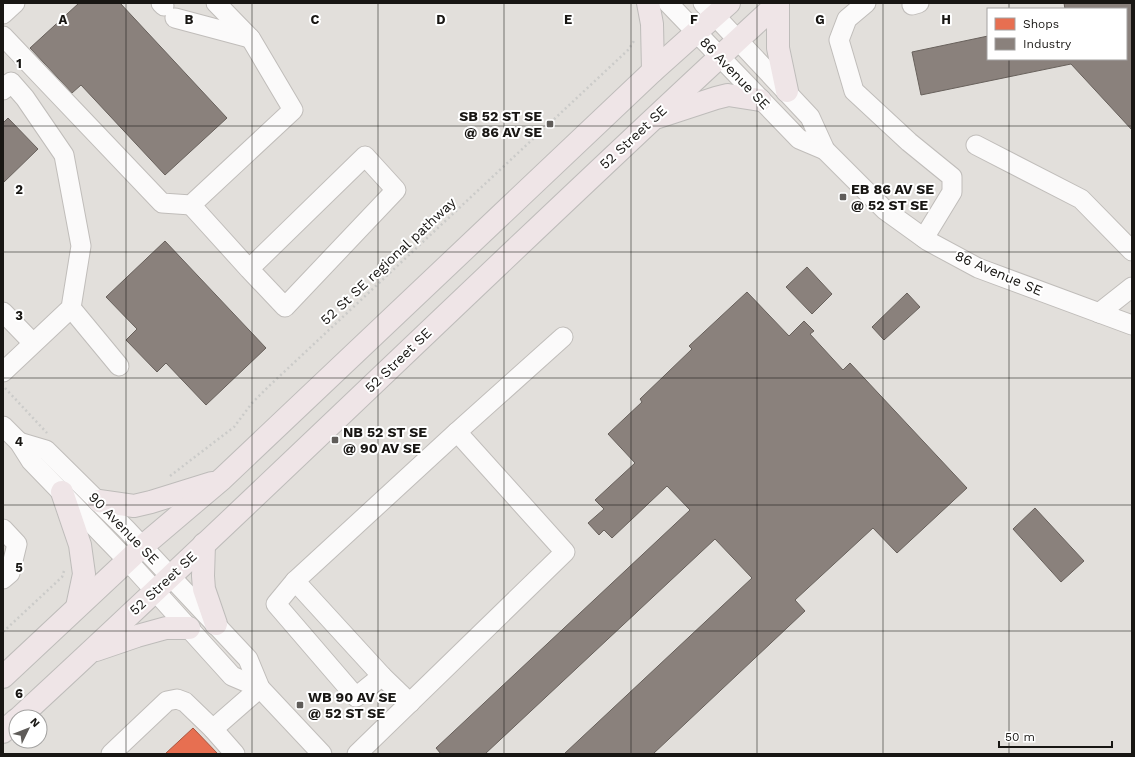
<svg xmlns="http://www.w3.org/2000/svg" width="1135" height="757" viewBox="0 0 1135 757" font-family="'Work Sans',sans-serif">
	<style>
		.shops { fill: #e76f51; stroke: #a9543e }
		.industry { fill: #8a817c; stroke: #68615c }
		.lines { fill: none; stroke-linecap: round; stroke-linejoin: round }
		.minor-casing { stroke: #c0bdba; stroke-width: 21 }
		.major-casing { stroke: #bebcba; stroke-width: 24 }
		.path { stroke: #cbcbc9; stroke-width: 2.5; stroke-dasharray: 2 3; stroke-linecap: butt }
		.minor { stroke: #fbfafa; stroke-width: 19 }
		.major { stroke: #efe5e7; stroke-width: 22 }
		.grid { fill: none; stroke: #181613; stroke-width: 1; stroke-opacity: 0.55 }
		.poi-dot { fill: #5f5c59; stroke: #fff; stroke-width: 1.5 }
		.labels { text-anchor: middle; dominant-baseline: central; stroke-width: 4; stroke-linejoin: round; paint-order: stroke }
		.street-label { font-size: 14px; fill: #181613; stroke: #fff }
		.poi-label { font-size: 14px; font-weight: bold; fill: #181613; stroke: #fff; text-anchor: start }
		.grid-label { font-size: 13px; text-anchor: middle; font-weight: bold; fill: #181613; stroke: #fff; stroke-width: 4; stroke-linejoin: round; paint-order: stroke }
	</style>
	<rect width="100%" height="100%" fill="#e2dfdb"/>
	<polygon class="shops" points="193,728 218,754 165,754"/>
	<g class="industry">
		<polygon points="79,3 120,3 227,118 165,175 81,85 72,93 30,48"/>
		<polygon points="1064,3 1132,3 1132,130 1071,64 921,95 912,52 988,36 988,59 1126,59 1126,9 1065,9"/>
		<polygon points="8,118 38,149 3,183 3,123"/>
		<polygon points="165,241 266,348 206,405 166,363 157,372 126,340 137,329 106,297"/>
		<polygon points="807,267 832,294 812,314 786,287"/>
		<polygon points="747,292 789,336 804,321 814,331 810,334 843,370 850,363 967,488 897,553 873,528 795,600 805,611 653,754 564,754 752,578 715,539 485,754 441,754 436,748 690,510 667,486 612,538 604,530 599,535 588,523 604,509 595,500 635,463 608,434 642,402 640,399 692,349 689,346"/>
		<polygon points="907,293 920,307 884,340 872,327"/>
		<polygon points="1035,508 1084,561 1061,582 1013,529"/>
	</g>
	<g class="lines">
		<defs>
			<g id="minor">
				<polyline points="161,3 164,6"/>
				<polyline points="668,3 799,139 825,150"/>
				<polyline points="703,3 810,117 825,150 885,210 928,241 978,268 1132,325"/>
				<polyline points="866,3 847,19 839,40 854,91 909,142 952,177 952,192 924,238"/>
				<polyline points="912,5 919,3"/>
				<polyline points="3,14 15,3"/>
				<polyline points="175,18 250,38"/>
				<polyline points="3,36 162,203 191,205 293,110 251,39 216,3"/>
				<polyline points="3,90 11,82 25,98 64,155 81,246 71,308 3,372"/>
				<polyline points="976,145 1081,199 1132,251"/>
				<polyline points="191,205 249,269 285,307 396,190 365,156 249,269"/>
				<polyline points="71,308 119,366"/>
				<polyline points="3,312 33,343"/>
				<polyline points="1099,313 1132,287"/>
				<polyline points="3,426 19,442 31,461 127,560 232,676 260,688"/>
				<polyline points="19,442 46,450 126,529 248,659 260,688 322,754"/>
				<polyline points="3,529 17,544 10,573 3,579"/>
				<polyline points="295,581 382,676"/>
				<polyline points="410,703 382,676 356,697 276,604 295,581 457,432"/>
				<polyline points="213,729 235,754"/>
				<polyline points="111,754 167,701 177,699 185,702 213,729 260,688"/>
				<polyline points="357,754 565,552 457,432 563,337"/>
			</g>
			<g id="major">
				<polyline points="648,3 652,24 653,71"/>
				<polyline points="778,3 778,48 787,91"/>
				<polyline points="658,117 716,98 728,95 760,100"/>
				<polyline points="62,492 80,545 84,574 77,607"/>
				<polyline points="99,501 134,506 151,502 212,483"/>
				<polyline points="204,544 203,576 204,589 216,624"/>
				<polyline points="96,650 137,636 166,628 189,628"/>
				<polyline points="3,677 143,546 222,479 653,71 729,3"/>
				<path d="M 20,717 C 275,482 522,238 778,3"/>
				<polyline points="3,732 16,720"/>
			</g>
		</defs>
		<use href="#minor" class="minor-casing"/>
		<use href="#major" class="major-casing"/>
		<g class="path">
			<polyline points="5,388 47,433"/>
			<polyline points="170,476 234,427 252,403 268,387 628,50 634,41"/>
			<polyline points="3,632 62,577 64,571"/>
		</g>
		<use href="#minor" class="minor"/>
		<use href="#major" class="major"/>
	</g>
	<path class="grid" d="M 126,3 L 126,754M 252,3 L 252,754M 378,3 L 378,754M 504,3 L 504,754M 631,3 L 631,754M 757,3 L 757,754M 883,3 L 883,754M 1009,3 L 1009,9M 1009,59 L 1009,754M 3,126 L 1132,126M 3,252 L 1132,252M 3,378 L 1132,378M 3,505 L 1132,505M 3,631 L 1132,631"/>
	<g class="poi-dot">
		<rect x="546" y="120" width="8" height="8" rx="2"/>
		<rect x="839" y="193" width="8" height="8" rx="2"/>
		<rect x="331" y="436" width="8" height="8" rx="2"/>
		<rect x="296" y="701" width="8" height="8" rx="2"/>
	</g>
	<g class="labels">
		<g class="street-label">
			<text transform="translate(735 73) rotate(46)">86 Avenue SE</text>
			<text transform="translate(633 137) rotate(-43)">52 Street SE</text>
			<text transform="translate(388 261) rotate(-43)">52 St SE regional pathway</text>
			<text transform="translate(999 273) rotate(23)">86 Avenue SE</text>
			<text transform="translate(398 360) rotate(-44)">52 Street SE</text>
			<text transform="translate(124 528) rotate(46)">90 Avenue SE</text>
			<text transform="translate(163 583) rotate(-43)">52 Street SE</text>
		</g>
		<g class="poi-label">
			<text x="542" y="116" text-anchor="end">SB 52 ST SE<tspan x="542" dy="16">@ 86 AV SE</tspan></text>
			<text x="851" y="189">EB 86 AV SE<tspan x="851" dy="16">@ 52 ST SE</tspan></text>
			<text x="343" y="432">NB 52 ST SE<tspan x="343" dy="16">@ 90 AV SE</tspan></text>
			<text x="308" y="697">WB 90 AV SE<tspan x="308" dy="16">@ 52 ST SE</tspan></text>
		</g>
	</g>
	<g class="grid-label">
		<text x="63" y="24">A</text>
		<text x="189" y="24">B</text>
		<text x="315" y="24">C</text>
		<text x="441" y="24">D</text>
		<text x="568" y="24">E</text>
		<text x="694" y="24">F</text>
		<text x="820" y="24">G</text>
		<text x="946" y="24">H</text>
		<text x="19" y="68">1</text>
		<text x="19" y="194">2</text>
		<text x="19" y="320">3</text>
		<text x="19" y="446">4</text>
		<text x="19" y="572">5</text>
		<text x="19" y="698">6</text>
	</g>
	<rect width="1135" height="757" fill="none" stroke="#181613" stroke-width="8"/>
	<rect x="987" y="8" width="140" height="52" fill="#ffffff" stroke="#a3a2a1"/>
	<rect x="995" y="18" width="20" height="12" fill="#e76f51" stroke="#a3a2a1"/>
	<text x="1023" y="28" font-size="12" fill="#181613">Shops</text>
	<rect x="995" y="38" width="20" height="12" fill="#8a817c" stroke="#a3a2a1"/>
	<text x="1023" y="48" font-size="12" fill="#181613">Industry</text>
	<g transform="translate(28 729) rotate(47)"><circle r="19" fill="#ffffff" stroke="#a3a2a1"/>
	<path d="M0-3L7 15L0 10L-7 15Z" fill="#5f5c59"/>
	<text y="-6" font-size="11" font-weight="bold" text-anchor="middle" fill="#181613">N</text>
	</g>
	<path d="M999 741v6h113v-6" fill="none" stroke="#181613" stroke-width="2"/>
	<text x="1005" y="741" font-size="12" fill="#181613" stroke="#ffffff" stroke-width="3" paint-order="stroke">50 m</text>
</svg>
